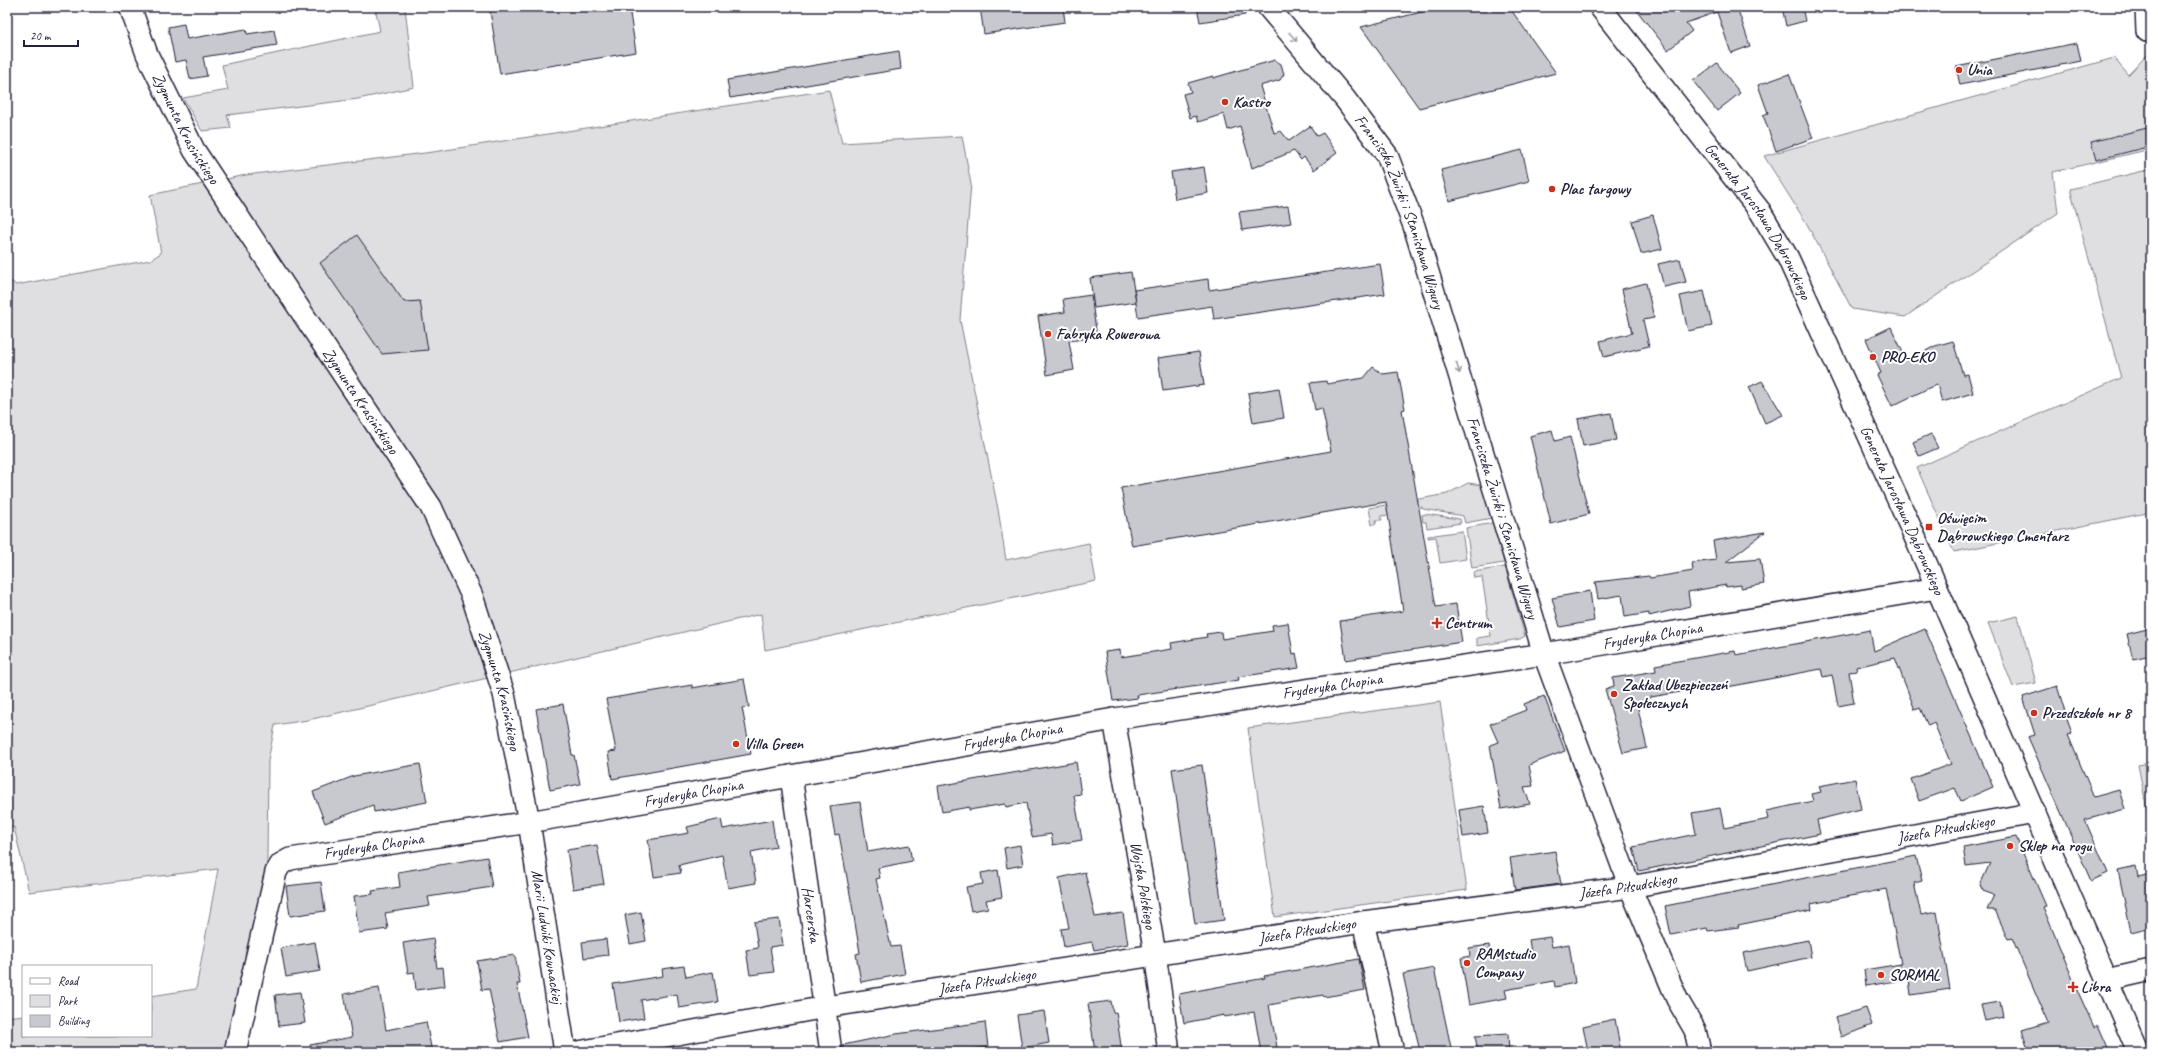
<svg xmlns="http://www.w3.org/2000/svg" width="2158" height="1059" viewBox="0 0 2158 1059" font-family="Caveat,sans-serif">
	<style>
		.green { fill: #dfdfe2; stroke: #80808e }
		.building { fill: #c8c8cf; stroke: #22223b }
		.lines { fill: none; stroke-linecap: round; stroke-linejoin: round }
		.minor-casing { stroke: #22223b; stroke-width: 24 }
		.minor { stroke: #fff; stroke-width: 21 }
		.oneway { stroke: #9c9ca7 }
		.poi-dot { fill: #c8321e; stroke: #fff; stroke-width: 1.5 }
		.labels { text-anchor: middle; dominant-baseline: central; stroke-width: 4; stroke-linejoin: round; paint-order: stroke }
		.poi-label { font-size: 16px; font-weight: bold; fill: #22223b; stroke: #fff; text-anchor: start }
		.street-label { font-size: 16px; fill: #22223b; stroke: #fff }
	</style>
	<rect width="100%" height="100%" fill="#fff"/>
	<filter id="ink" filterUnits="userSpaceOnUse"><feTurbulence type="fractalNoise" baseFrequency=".025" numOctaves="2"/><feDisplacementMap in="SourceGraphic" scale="8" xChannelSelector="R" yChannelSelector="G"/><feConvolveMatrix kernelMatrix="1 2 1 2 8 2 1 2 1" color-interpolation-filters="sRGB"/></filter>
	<g filter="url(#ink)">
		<g class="green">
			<polygon points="375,7 405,7 414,87 358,99 227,115 231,128 202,131 183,98 228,90 222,65 380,31"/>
			<polygon points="2148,54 2151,54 2151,149 2053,172 2058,213 1905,317 1852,309 1807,224 1764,156 2114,58 2128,75"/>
			<polygon points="829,90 842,143 962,136 971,184 960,320 998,509 1006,560 1089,543 1096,581 765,650 761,614 308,720 275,725 268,761 267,861 229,1052 7,1052 7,1017 23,1015 23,1036 151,1036 151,996 196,989 218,869 29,892 14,827 7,828 7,278 16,285 150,260 161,253 150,195 246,175 433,152"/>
			<polygon points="2151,169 2151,512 1954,552 1917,468 2121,378 2070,189"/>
			<polygon points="1468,483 1482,485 1492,518 1465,523 1463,516 1423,509 1422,507 1388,513 1389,515 1381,516 1382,520 1376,520 1376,523 1372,525 1369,508 1447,494"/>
			<polygon points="1425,514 1460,519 1461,523 1427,528 1426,522 1423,522 1422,515"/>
			<polygon points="1493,523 1504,563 1472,568 1466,528"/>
			<polygon points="1462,531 1466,559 1440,563 1436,537 1428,538 1428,536"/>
			<polygon points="1505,567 1525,636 1520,639 1477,646 1477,638 1491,636 1482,577 1474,578 1473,572"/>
			<polygon points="2018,616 2036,683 2013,687 1988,623"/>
			<polygon points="1440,702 1467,890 1275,917 1248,728"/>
			<polygon points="2151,763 2151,824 2150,824 2138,765"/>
		</g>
		<g class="building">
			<polygon points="513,7 629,7 636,52 500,74 490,11"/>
			<polygon points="980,7 1063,7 1065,22 984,34"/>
			<polygon points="1197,7 1244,7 1245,15 1200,22"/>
			<polygon points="1442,7 1509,7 1556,73 1419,108 1361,27"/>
			<polygon points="1634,7 1737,7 1750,46 1731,53 1717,12 1686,23 1692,31 1668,50"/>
			<polygon points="1782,7 1802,7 1805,21 1786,26"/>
			<polygon points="184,24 187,39 246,29 247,34 274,30 277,45 203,57 207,76 190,79 186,60 175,62 168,27"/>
			<polygon points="2077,43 2081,61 1960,85 1956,67"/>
			<polygon points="899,51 901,69 730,98 727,80"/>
			<polygon points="1275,60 1281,64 1284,74 1280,80 1260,86 1274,133 1281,131 1289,141 1310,126 1317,136 1323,133 1337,153 1314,170 1304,157 1301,160 1294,151 1252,168 1240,126 1228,130 1224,114 1198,122 1196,116 1190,118 1183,94 1191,92 1188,83 1213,76 1213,78"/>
			<polygon points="1717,63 1740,93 1717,111 1693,81"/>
			<polygon points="1789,74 1813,138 1776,151 1763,115 1768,113 1758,85"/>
			<polygon points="2151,127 2151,146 2096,160 2091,142"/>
			<polygon points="1522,150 1529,181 1449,201 1441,170"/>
			<polygon points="1204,167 1208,193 1175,199 1171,172"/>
			<polygon points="1288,206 1291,223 1242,230 1239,212"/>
			<polygon points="1653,215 1662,249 1641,254 1632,221"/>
			<polygon points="357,235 404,302 420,301 428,350 382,354 320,263"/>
			<polygon points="1680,259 1686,282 1664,287 1658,264"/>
			<polygon points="1380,264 1385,294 1214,319 1212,306 1138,317 1134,290 1208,279 1209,290"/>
			<polygon points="1131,272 1136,302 1094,308 1090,278"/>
			<polygon points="1646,283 1654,318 1643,320 1649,346 1604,357 1600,341 1632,333 1622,289"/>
			<polygon points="1704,291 1712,326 1688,331 1680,296"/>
			<polygon points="1091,295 1097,337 1069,341 1074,370 1047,375 1038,316 1065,312 1063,299"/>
			<polygon points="1891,327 1907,361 1935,346 1953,341 1963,375 1968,374 1973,393 1942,402 1937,384 1892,406 1877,375 1881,373 1866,339"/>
			<polygon points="1199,352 1204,385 1163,391 1158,358"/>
			<polygon points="1373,367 1383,374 1398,372 1405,409 1402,410 1436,607 1456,604 1462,642 1346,660 1340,621 1403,611 1386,502 1132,546 1121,488 1331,451 1322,408 1315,410 1310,383 1326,381 1327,384 1364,378"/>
			<polygon points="1762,381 1783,415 1765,423 1749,387"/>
			<polygon points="1279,388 1284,418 1253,423 1248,393"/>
			<polygon points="1611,413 1616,440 1583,446 1578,419"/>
			<polygon points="1552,430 1555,441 1570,437 1589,514 1551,524 1530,436"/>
			<polygon points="1931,434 1938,448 1919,456 1913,442"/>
			<polygon points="1765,532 1726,562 1760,559 1764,584 1741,588 1741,585 1726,587 1726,585 1688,592 1690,606 1649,616 1649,613 1625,617 1622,595 1598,599 1595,582 1649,576 1650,578 1693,571 1692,563 1716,560 1713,541"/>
			<polygon points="1590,591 1594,621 1560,627 1552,598"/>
			<polygon points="1288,623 1293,654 1296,653 1299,668 1238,677 1239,680 1137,695 1138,698 1113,701 1105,652 1120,650 1121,657 1172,649 1171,643 1207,637 1206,634 1221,632 1222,639 1273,631 1272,625"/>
			<polygon points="2151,628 2151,655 2133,659 2127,634"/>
			<polygon points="1925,629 1993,787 1961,801 1955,788 1919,801 1911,779 1951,764 1934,723 1928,726 1920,708 1915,710 1895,658 1856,667 1857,671 1849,672 1854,703 1838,706 1832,675 1823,677 1821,669 1717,689 1716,686 1651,697 1637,704 1647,748 1623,753 1605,689 1614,686 1613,678 1656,671 1655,665 1735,651 1736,655 1870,630 1874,651"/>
			<polygon points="744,679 749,707 742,708 751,754 612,779 608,752 616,751 606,699 692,685 692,688"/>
			<polygon points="2057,686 2072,734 2068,735 2094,797 2119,790 2125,809 2085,820 2108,873 2091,881 2028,737 2035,735 2023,697"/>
			<polygon points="1544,696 1565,751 1529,765 1533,786 1524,787 1530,804 1501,809 1490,745 1498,742 1490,724 1526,710 1524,704"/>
			<polygon points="563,704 572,755 574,755 580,784 550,790 536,709"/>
			<polygon points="1076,762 1081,794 1074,795 1082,840 1053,845 1051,834 1032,837 1026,803 1006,807 1005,804 969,810 969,807 942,812 938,786"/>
			<polygon points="420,764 427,802 374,812 373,805 325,823 313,792 354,776"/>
			<polygon points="1202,765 1224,920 1195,924 1172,769"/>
			<polygon points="1855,779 1861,809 1817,820 1820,834 1639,871 1633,847 1696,834 1692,813 1720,808 1724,828 1769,819 1767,811 1813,801 1811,794 1821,792 1819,786"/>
			<polygon points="860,802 868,852 909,845 912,861 878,868 880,878 876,879 891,947 900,946 905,974 861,982 856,954 860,953 852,905 839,834 835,835 830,806"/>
			<polygon points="1484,806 1488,833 1463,837 1459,810"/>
			<polygon points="721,819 723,829 772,820 776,847 751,852 756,883 728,888 722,855 679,865 681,873 654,877 648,840 689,833 687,827"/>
			<polygon points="2016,837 2046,906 2043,907 2079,994 2094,1027 2098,1025 2110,1052 2029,1052 2022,1030 2048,1022 2012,938 2008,939 1995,910 1987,910 1994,895 1983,891 1980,885 1990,863 1966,866 1963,847"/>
			<polygon points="597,845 604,884 573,889 567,850"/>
			<polygon points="1020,845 1023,865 1007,868 1004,848"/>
			<polygon points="1555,851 1561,884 1515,890 1510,858"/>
			<polygon points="1916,856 1922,881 1914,883 1921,915 1937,912 1950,989 1911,995 1909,979 1866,986 1864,970 1901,964 1886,889 1811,904 1812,910 1738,925 1739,927 1708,931 1707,928 1671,935 1665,906"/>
			<polygon points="487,857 492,887 428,897 430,906 385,913 388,929 359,933 354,896 373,894 372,891 400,887 398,872"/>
			<polygon points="2136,866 2138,877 2151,874 2151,927 2131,932 2118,870"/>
			<polygon points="998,870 1002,897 986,900 988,908 971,911 966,887 983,884 981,873"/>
			<polygon points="1085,872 1095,917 1123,913 1128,944 1094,950 1092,942 1064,947 1061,929 1069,928 1059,878"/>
			<polygon points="321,882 325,911 290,916 286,886"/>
			<polygon points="641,912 646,941 630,944 625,915"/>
			<polygon points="779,919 783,945 770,947 774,972 750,975 746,950 758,948 754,922"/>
			<polygon points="1550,937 1552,947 1569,944 1575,983 1555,987 1554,981 1505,990 1507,998 1469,1005 1461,958 1470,956 1469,948 1489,945 1490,953 1499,952 1500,959 1531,952 1529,940"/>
			<polygon points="433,938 437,968 443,967 445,986 416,990 414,972 408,973 403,943"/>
			<polygon points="606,939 608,955 584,958 582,942"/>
			<polygon points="1808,940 1811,957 1747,971 1743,953"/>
			<polygon points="315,942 320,971 286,977 281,948"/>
			<polygon points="515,955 520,984 517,984 528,1037 500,1042 489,989 482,990 477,961"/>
			<polygon points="1359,959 1365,990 1324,997 1323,995 1269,1005 1278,1052 1261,1052 1254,1012 1224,1017 1224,1015 1184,1023 1179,994 1265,978 1264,976"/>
			<polygon points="684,966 686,977 713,972 718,1002 679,1008 677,994 641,1000 644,1018 619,1022 613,984 663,976 662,969"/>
			<polygon points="1434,968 1452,1052 1420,1052 1403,974"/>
			<polygon points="379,988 386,1030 426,1022 432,1052 311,1052 310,1045 352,1037 344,994"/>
			<polygon points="300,992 305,1023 279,1026 275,995"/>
			<polygon points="1111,1001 1113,1013 1116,1012 1122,1052 1095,1052 1088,1004"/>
			<polygon points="2000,1002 2003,1017 1985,1021 1981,1005"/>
			<polygon points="1866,1008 1872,1025 1841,1037 1835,1017"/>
			<polygon points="1044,1011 1049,1043 1022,1048 1017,1015"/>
			<polygon points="1615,1019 1621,1052 1588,1052 1583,1026"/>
			<polygon points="985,1022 988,1047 953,1052 844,1052 843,1045 896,1034"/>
			<polygon points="1508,1034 1509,1052 1478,1052 1475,1036"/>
		</g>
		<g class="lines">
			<defs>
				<g id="minor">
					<path id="s1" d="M 130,7 L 147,54 L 194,150 L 431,507 L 472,596 L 504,694 L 529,822 L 565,1052"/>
					<path id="s2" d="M 1268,7 L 1345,99 L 1387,155 L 1414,226 L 1544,654 L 1630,887 L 1677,999 L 1695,1030 L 1700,1052"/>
					<path id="s3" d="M 1600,7 L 1760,211 L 1788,258 L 1914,535 L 2138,1052"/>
					<polyline points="2146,7 2147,31 2151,31"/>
					<path id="s4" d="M 1114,719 L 1155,954 L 1169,1052"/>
					<path id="s5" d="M 791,776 L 831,1052"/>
					<polyline points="1363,922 1393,1052"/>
					<polyline points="2107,980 2151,970"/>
					<path id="s6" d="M 235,1052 L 276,872 L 281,864 L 290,859 L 529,822 L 1114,719 L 1544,654 L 1937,588"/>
					<path id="s7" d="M 578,1052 L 826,1007 L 1363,922 L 1630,887 L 2035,813"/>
				</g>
			</defs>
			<use href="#minor" class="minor-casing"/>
			<use href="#minor" class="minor"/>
		</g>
		<defs><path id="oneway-shaft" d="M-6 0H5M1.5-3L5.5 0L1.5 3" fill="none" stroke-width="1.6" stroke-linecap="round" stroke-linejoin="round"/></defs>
		<g class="oneway">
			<use href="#oneway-shaft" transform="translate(1293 37) rotate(50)"/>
			<use href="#oneway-shaft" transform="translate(1458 368) rotate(73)"/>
		</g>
	</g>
	<g class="poi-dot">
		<circle cx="1959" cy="70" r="4"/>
		<circle cx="1225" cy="102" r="4"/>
		<circle cx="1552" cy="189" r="4"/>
		<circle cx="1048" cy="334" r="4"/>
		<circle cx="1873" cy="357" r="4"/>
		<rect x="1925" y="523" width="8" height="8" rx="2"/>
		<path d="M1435 617h4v4h4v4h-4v4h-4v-4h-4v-4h4z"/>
		<circle cx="1614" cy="694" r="4"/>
		<circle cx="2034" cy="713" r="4"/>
		<circle cx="736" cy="744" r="4"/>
		<circle cx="2010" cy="846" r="4"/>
		<circle cx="1467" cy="963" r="4"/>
		<circle cx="1881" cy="975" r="4"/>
		<path d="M2071 981h4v4h4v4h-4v4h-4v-4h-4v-4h4z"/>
	</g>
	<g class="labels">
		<g class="poi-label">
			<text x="1967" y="70">Unia</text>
			<text x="1233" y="102">Kastro</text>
			<text x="1560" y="189">Plac targowy</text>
			<text x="1056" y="334">Fabryka Rowerowa</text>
			<text x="1881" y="357">PRO-EKO</text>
			<text x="1937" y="518">Oświęcim<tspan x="1937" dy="18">Dąbrowskiego Cmentarz</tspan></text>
			<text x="1445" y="623">Centrum</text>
			<text x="1622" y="685">Zakład Ubezpieczeń<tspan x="1622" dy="18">Społecznych</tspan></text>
			<text x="2042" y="713">Przedszkole nr 8</text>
			<text x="744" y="744">Villa Green</text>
			<text x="2018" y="846">Sklep na rogu</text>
			<text x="1475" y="954">RAMstudio<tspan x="1475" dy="18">Company</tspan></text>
			<text x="1889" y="975">SORMAL</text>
			<text x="2081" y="987">Libra</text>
		</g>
		<g class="street-label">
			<text stroke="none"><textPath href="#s1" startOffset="134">Zygmunta Krasińskiego</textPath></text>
			<text stroke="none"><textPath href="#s2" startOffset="247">Franciszka Żwirki i Stanisława Wigury</textPath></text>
			<text stroke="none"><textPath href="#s3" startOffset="267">Generała Jarosława Dąbrowskiego</textPath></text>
			<text stroke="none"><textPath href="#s1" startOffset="458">Zygmunta Krasińskiego</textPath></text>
			<text stroke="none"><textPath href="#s3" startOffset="591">Generała Jarosława Dąbrowskiego</textPath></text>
			<text stroke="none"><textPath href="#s2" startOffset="571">Franciszka Żwirki i Stanisława Wigury</textPath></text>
			<text stroke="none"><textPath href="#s6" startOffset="1585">Fryderyka Chopina</textPath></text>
			<text stroke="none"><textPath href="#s6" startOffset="1261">Fryderyka Chopina</textPath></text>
			<text stroke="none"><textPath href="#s1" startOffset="782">Zygmunta Krasińskiego</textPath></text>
			<text stroke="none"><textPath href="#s6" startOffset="937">Fryderyka Chopina</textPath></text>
			<text stroke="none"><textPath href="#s6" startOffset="613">Fryderyka Chopina</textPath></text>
			<text stroke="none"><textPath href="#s7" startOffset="1386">Józefa Piłsudskiego</textPath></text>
			<text stroke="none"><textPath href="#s6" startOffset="289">Fryderyka Chopina</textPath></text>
			<text stroke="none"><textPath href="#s4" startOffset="169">Wojska Polskiego</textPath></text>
			<text stroke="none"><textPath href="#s7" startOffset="1063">Józefa Piłsudskiego</textPath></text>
			<text stroke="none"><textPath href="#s5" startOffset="140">Harcerska</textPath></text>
			<text stroke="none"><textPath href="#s7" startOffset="739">Józefa Piłsudskiego</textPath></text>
			<text stroke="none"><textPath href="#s1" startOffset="1033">Marii Ludwiki Kownackiej</textPath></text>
			<text stroke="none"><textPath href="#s7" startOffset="415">Józefa Piłsudskiego</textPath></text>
		</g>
	</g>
	<rect width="2158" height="1059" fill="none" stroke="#fff" stroke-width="24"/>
	<rect x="12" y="12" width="2134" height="1035" fill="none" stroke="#22223b" stroke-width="1.5" filter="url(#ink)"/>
	<rect x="22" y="965" width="130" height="72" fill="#ffffff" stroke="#a7a7b1"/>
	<rect x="30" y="978" width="20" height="6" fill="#ffffff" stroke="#a7a7b1"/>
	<text x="58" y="985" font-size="12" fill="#22223b">Road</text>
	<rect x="30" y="995" width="20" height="12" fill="#dfdfe2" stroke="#a7a7b1"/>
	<text x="58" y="1005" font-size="12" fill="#22223b">Park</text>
	<rect x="30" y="1015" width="20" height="12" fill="#c8c8cf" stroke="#a7a7b1"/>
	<text x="58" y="1025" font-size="12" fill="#22223b">Building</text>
	<path d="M24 40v6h54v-6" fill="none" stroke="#22223b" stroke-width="2"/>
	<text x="30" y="40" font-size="12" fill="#22223b" stroke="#ffffff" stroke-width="3" paint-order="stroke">20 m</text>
</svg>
